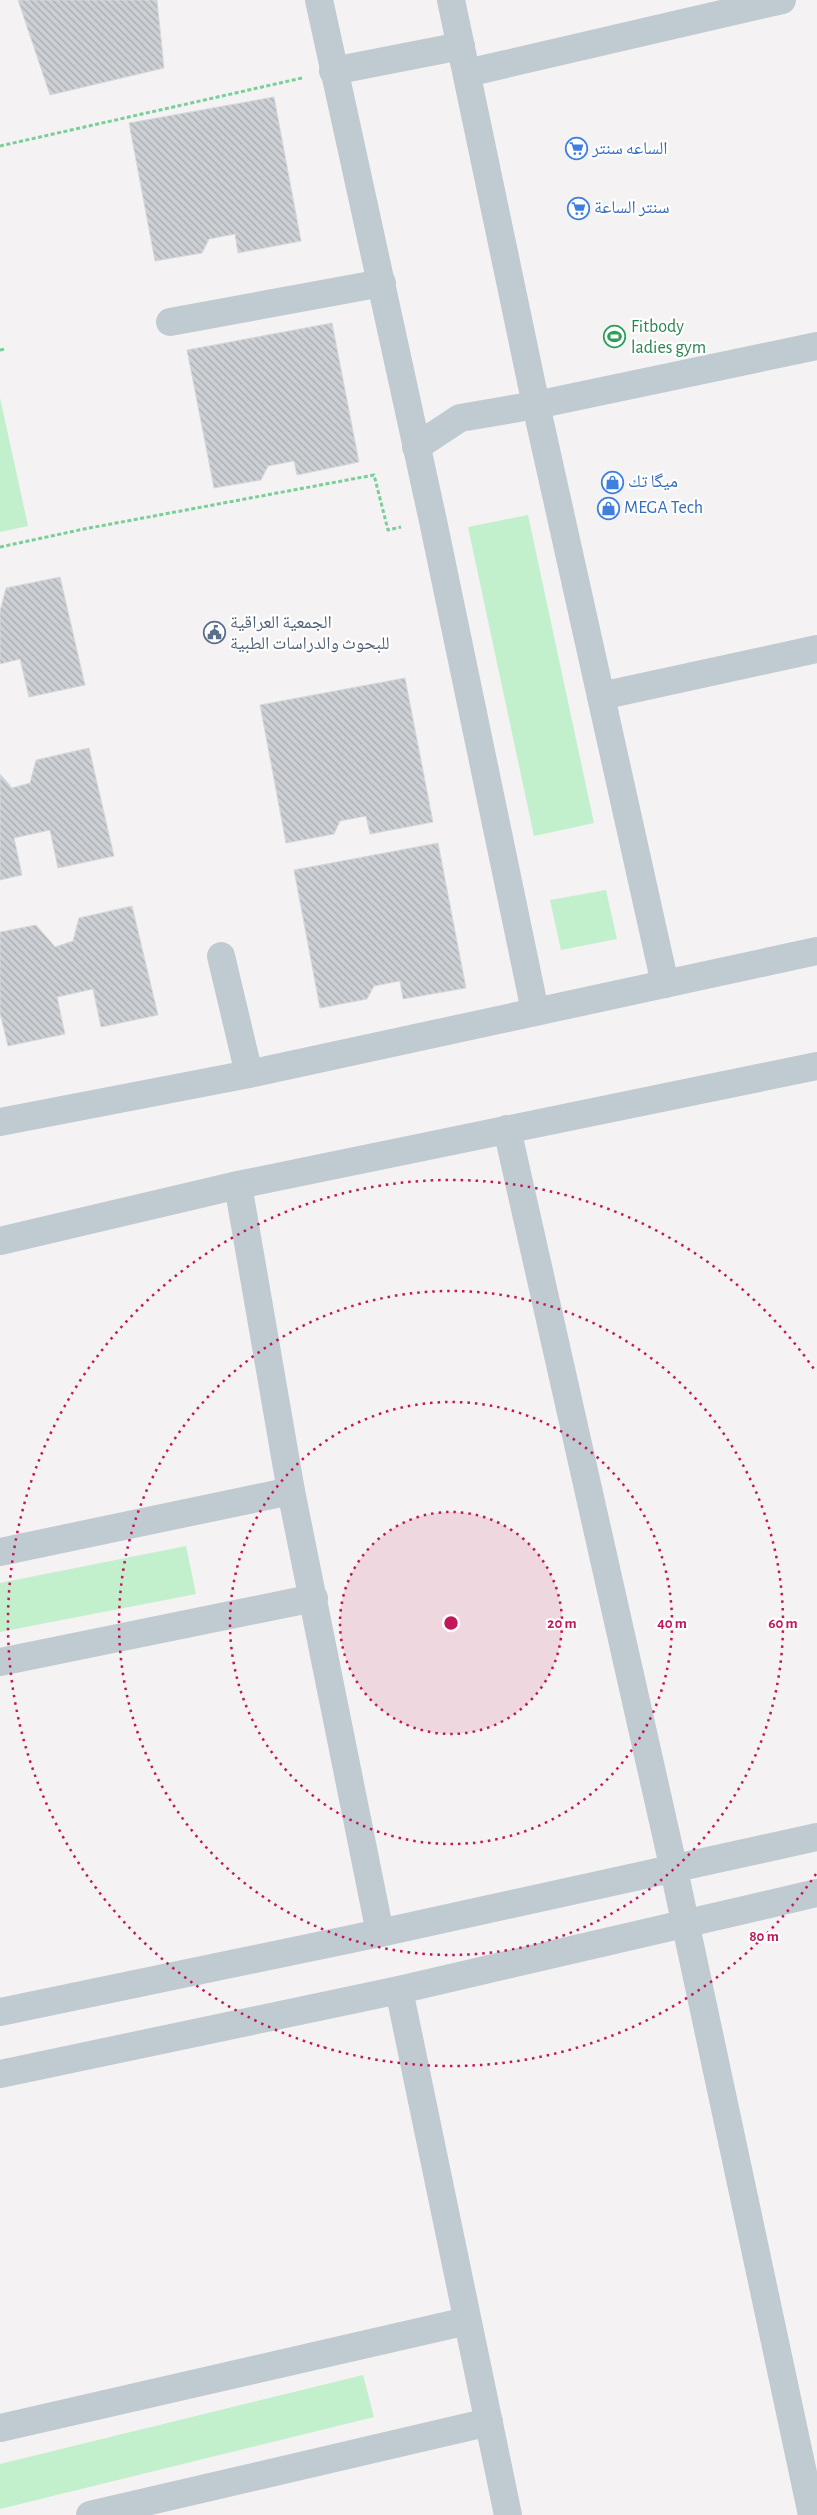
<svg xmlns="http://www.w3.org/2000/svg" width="817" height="2515" viewBox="0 0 817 2515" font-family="'Alegreya Sans','Noto Naskh Arabic',sans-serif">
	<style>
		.green { fill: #c2f0cd }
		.building { fill: url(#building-back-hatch); stroke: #d6d9dd }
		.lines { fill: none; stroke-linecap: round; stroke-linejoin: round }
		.path { stroke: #79cf97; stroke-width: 3; stroke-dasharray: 4 2.5; stroke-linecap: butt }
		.street { stroke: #c0cbd1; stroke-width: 28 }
		.ring { fill: none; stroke: #c2185b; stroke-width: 2.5; stroke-dasharray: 2.5 5 }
		.labels { text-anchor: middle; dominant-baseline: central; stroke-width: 4.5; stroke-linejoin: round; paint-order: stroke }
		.shop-label { font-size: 18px; fill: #366cbe; stroke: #fff; text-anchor: start }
		.leisure-label { font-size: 18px; fill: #27864d; stroke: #fff; text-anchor: start }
		.service-label { font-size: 18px; fill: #4e5e75; stroke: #fff; text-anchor: start }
		.centre { fill: #c2185b; stroke: #fff; stroke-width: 2.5 }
		.ring-label { font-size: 15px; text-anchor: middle; font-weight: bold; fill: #c2185b; stroke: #fff; stroke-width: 4.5; stroke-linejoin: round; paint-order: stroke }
	</style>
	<defs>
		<pattern id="building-back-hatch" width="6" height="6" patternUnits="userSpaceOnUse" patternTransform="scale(1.25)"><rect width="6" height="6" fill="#ccd0d4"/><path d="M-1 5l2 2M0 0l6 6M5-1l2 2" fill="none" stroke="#a8acaf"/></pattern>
	</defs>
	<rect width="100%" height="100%" fill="#f4f2f2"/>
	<g class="green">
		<polygon points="0,398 28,526 0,532"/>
		<polygon points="528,515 594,823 534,836 468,527"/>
		<polygon points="606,890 617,939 561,950 550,900"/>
		<polygon points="186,1546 196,1594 0,1632 0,1583"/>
		<polygon points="363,2375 374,2417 0,2509 0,2464"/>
	</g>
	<g class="building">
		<polygon points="18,0 157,0 164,68 50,95"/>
		<polygon points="274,97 301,241 238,253 235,234 209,239 202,253 155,261 129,123"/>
		<polygon points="332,323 359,462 297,475 294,461 268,466 261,480 214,488 187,350"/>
		<polygon points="60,577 85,685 29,697 20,659 0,664 0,611 6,588"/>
		<polygon points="405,678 433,822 370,834 366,816 340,821 334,834 286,843 260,705"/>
		<polygon points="89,748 114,856 58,868 50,830 14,838 22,875 0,880 0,774 12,788 30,783 36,760"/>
		<polygon points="438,843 466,988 403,999 400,981 374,986 367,999 320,1008 294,870"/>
		<polygon points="132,906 158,1015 101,1027 93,989 57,997 65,1034 8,1046 0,1013 0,932 36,925 55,947 73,941 79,918"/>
	</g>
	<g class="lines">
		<g class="path">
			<polyline points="0,146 302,78"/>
			<polyline points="0,350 5,349"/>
			<polyline points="0,547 84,529 374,475 388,530 401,527"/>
		</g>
		<g class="street">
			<polyline points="319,0 433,521 535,1011"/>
			<polyline points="451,0 536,405 665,984"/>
			<polyline points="333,71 461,46"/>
			<polyline points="467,73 782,0"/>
			<polyline points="170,322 382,283"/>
			<polyline points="416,447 460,418 536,405 817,346"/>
			<polyline points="601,696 817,649"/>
			<polyline points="221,956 249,1074"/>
			<polyline points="0,1122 249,1074 817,951"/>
			<polyline points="507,1129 674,1870 812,2515"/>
			<polyline points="238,1185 291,1491 380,1933"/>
			<polyline points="0,1241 238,1185 817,1066"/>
			<polyline points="0,1552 291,1491"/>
			<polyline points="0,1662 314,1598"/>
			<polyline points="399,1990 508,2515"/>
			<polyline points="0,2012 380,1933 817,1837"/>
			<polyline points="0,2074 399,1990 817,1893"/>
			<polyline points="0,2428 467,2321"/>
			<polyline points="90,2515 489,2422"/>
		</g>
	</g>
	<circle cx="451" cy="1623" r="111" fill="#c2185b" fill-opacity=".12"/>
	<g class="ring">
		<circle cx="451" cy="1623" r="111"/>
		<circle cx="451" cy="1623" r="221"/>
		<circle cx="451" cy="1623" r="332"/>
		<path d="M816 1874A443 443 0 1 1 816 1372"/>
	</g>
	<defs>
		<symbol id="supermarket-ring" viewBox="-11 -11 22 22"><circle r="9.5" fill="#fff" stroke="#3f7fe0" stroke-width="1.5"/><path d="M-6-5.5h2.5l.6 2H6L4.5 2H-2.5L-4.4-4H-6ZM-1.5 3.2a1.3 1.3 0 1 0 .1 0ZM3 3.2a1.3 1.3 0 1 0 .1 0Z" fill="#3f7fe0"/></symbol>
		<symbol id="stadium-ring" viewBox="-11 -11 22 22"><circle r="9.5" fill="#fff" stroke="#2e9e5b" stroke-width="1.5"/><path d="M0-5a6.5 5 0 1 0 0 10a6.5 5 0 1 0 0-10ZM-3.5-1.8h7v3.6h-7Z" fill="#2e9e5b"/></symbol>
		<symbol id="shop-ring" viewBox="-11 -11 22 22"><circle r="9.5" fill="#fff" stroke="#3f7fe0" stroke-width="1.5"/><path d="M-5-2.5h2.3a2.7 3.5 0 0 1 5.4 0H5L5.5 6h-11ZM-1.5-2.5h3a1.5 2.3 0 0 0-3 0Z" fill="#3f7fe0"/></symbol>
		<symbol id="civic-ring" viewBox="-11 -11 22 22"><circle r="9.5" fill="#fff" stroke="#5c6f8a" stroke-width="1.5"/><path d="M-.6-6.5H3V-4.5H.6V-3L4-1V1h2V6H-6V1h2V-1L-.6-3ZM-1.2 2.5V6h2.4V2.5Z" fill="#5c6f8a"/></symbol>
	</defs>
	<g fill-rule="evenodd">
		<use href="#supermarket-ring" x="564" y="136" width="25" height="25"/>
		<use href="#supermarket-ring" x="566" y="196" width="25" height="25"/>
		<use href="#stadium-ring" x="602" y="324" width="25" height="25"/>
		<use href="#shop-ring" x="600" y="470" width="25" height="25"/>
		<use href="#shop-ring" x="596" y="496" width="25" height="25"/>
		<use href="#civic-ring" x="202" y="620" width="25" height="25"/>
	</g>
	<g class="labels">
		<g class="shop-label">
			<text x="592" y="149">الساعه سنتر</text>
			<text x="594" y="208">سنتر الساعة</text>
			<text x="628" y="482">ميگا تك</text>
			<text x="624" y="508">MEGA Tech</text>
		</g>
		<g class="leisure-label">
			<text x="631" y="327">Fitbody<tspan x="631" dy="21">ladies gym</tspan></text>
		</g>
		<g class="service-label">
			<text x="230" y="623">الجمعية العراقية<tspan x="230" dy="21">للبحوث والدراسات الطبية</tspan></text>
		</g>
	</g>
	<circle cx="451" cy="1623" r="8" class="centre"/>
	<g class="ring-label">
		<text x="562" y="1628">20 m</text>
		<text x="672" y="1628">40 m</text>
		<text x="783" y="1628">60 m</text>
		<text x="764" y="1941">80 m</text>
	</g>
</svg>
